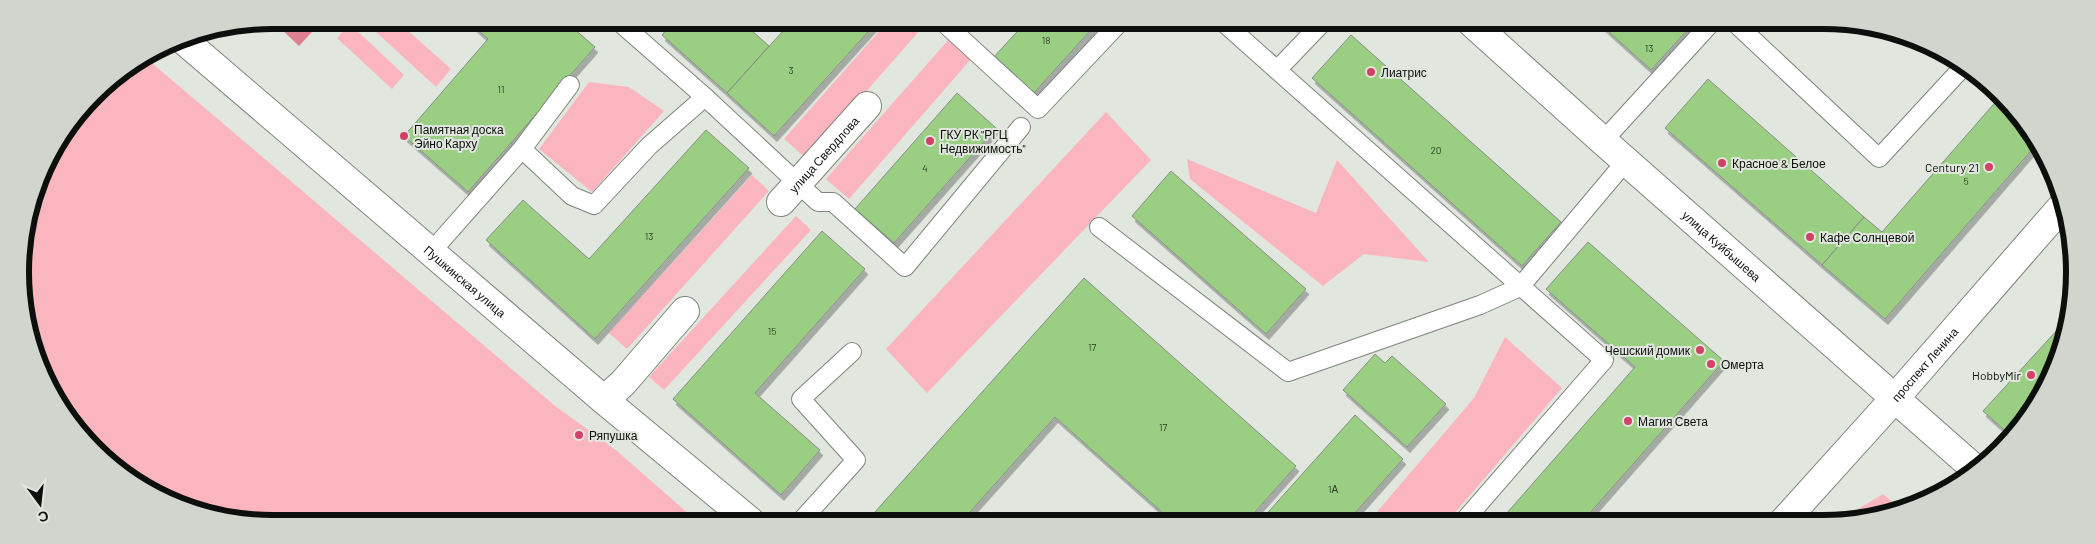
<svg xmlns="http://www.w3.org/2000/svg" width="2095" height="544" viewBox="0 0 2095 544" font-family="Barlow,sans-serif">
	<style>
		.green { fill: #fbb5bf }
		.water { fill: #dd8090 }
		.building { fill: #99ce83; stroke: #898e87; filter: url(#shadow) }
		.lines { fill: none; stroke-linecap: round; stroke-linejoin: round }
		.lane-casing { stroke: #7f847d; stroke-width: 20 }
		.street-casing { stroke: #7f847d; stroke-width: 30 }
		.secondary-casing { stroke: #7f847d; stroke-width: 30 }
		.lane { stroke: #fff; stroke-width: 18 }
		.street { stroke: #fff; stroke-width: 28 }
		.secondary { stroke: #fff; stroke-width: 28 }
		.poi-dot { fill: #d14266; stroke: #e1e7df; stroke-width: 2 }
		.labels { text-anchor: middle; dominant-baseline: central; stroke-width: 4; stroke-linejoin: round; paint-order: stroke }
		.number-label { font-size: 10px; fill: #303f2a }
		.poi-label { font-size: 12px; fill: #0d0f0c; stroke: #e1e7df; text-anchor: start }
		.street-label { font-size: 12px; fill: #0d0f0c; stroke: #e1e7df }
		.rim { fill: none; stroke: #0d0f0c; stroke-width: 6 }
	</style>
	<defs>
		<filter id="shadow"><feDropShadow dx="3" dy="5.5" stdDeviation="0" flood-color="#0004"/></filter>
	</defs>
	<rect width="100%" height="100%" fill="#e1e7df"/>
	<g class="green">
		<polygon points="363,20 396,20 451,69 436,87"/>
		<polygon points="888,21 928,21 807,159 784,139"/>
		<polygon points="350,24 404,75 392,89 337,38"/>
		<polygon points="950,38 972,58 849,199 826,179"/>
		<polygon points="146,58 554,405 617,451 698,522 239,522 146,490 72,426 33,353 21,255 46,161 106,83"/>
		<polygon points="589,82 629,87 664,111 592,192 539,149"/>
		<polygon points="1106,112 1151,160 927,393 886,349"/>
		<polygon points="1187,159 1316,213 1337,160 1429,262 1364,254 1323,286 1190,179"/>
		<polygon points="752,175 769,191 627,349 609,333"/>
		<polygon points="796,216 811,230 664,390 649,377"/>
		<polygon points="1505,337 1562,388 1447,522 1386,522 1376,513 1474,398"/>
		<polygon points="1883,494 1900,508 1856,522 1844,522 1853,512"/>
	</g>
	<polygon class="water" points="272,20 323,20 299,46"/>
	<g class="building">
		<polygon points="467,20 564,20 595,47 468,192 404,136 488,39"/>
		<polygon points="674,21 741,21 769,46 727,93 662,35"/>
		<polygon points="792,21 878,21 774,136 727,93"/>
		<polygon points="1027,21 1099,21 1032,95 992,59"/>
		<polygon points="1288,21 1300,21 1294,27"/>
		<polygon points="1598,22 1687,22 1691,26 1651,70"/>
		<polygon points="1351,35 1561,222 1522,266 1312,78"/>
		<polygon points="1708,79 1864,217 1822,265 1665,128"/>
		<polygon points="957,93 996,128 894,243 855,209"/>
		<polygon points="1999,98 2023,119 2036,145 1885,319 1822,265 1864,217 1882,232"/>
		<polygon points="706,130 749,168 595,339 486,240 523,200 589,259"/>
		<polygon points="1171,171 1306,289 1266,334 1132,216"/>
		<polygon points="822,231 865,269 755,393 820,450 781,495 673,399"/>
		<polygon points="1588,242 1724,361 1582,522 1499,522 1635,367 1546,289"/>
		<polygon points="1084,278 1296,466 1246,522 1173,522 1055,417 961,522 866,522"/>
		<polygon points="2070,316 2049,384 2011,436 1983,411"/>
		<polygon points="1375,354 1385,363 1392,356 1446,404 1407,447 1343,390"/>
		<polygon points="1355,415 1403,459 1347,522 1265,522 1262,519"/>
	</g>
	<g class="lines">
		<defs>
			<g id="lane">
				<polyline points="617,20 705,97 818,202 833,202 905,267 1021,127"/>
				<polyline points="942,21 1038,109 1121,21"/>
				<polyline points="1222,21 1277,70 1324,21"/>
				<polyline points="1734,22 1879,158 1964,66"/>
				<polyline points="1277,70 1604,360 1463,522"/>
				<polyline points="1603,141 1712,22"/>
				<polyline points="522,149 570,85"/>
				<polyline points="1099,227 1288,372 1480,305 1520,287 1626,161"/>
				<polyline points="431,252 522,149 572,196 594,205 649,146 705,97"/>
				<polyline points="800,522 856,460 801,399 852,352"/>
			</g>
			<g id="street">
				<path id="s1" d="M 781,202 L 867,106"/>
				<polyline points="604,400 623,383 685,311"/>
			</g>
			<g id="secondary">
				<path id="s2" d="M 1471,22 L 1603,141 L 1975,469"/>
				<path id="s3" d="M 181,38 L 604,400 L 751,522"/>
				<path id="s4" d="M 1783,522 L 1895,398 L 2065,203"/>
			</g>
		</defs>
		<use href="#lane" class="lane-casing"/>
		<use href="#street" class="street-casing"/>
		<use href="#secondary" class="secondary-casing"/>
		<use href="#lane" class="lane"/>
		<use href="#street" class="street"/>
		<use href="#secondary" class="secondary"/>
	</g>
	<g class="poi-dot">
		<circle cx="1371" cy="72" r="5"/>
		<circle cx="404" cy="136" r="5"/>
		<circle cx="930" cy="141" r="5"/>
		<circle cx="1722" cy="163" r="5"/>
		<circle cx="1989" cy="167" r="5"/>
		<circle cx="1810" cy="237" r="5"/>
		<circle cx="1700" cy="350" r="5"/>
		<circle cx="1711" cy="364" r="5"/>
		<circle cx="2031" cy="375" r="5"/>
		<circle cx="1628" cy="421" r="5"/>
		<circle cx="579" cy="435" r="5"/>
	</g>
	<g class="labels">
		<g class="number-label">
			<text x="1046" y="40">18</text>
			<text x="1649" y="48">13</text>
			<text x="791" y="70">3</text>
			<text x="501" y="89">11</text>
			<text x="1436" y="150">20</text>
			<text x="925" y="168">4</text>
			<text x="1966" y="181">5</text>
			<text x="649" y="236">13</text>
			<text x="772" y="331">15</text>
			<text x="1092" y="347">17</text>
			<text x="1163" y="427">17</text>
			<text x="1333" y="489">1А</text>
		</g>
		<g class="poi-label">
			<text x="1381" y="72">Лиатрис</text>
			<text x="414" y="129">Памятная доска<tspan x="414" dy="14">Эйно Карху</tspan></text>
			<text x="940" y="134">ГКУ РК "РГЦ<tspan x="940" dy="14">Недвижимость"</tspan></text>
			<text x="1732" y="163">Красное &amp; Белое</text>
			<text x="1979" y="167" text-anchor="end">Century 21</text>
			<text x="1820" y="237">Кафе Солнцевой</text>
			<text x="1690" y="350" text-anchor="end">Чешский домик</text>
			<text x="1721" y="364">Омерта</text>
			<text x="2021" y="375" text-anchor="end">HobbyMir</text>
			<text x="1638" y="421">Магия Света</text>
			<text x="589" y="435">Ряпушка</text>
		</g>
		<g class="street-label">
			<text stroke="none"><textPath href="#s1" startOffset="64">улица Свердлова</textPath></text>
			<text stroke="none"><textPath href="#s2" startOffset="336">улица Куйбышева</textPath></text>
			<text stroke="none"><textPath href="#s3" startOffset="374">Пушкинская улица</textPath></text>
			<text stroke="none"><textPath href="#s4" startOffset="212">проспект Ленина</textPath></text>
		</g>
	</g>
	<path d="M0 0H2095V544H0ZM272 29H1823A243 243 0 0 1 2066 272V272A243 243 0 0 1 1823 515H272A243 243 0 0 1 29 272V272A243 243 0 0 1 272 29Z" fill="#d0d6ce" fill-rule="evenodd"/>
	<path class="rim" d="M272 29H1823A243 243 0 0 1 2066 272V272A243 243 0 0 1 1823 515H272A243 243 0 0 1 29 272V272A243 243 0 0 1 272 29Z"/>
	<g transform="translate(40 504) rotate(165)" stroke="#e1e7df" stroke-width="4" paint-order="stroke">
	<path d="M0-4L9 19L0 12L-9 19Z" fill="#0d0f0c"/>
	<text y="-8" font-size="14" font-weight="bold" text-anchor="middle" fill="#0d0f0c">С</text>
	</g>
</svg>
